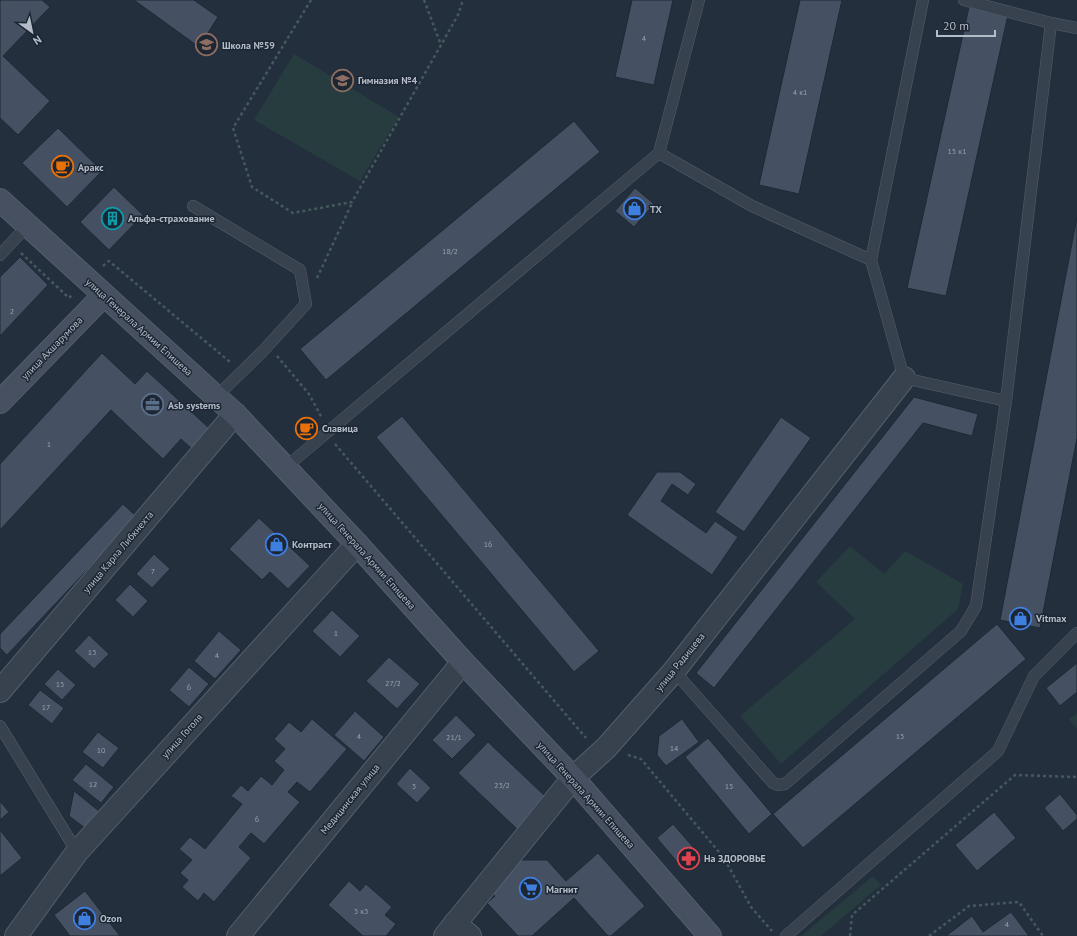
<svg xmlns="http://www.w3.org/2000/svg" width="1077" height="936" viewBox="0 0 1077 936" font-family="'PT Sans',sans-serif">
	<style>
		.green { fill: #263c3f }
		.building { fill: #455162; stroke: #1f2835 }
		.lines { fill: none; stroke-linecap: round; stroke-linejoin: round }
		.lane-casing { stroke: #565f6c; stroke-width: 12 }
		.street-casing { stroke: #565f6c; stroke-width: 24 }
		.secondary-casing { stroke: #565f6c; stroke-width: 24 }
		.path { stroke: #44595c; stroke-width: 2.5; stroke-dasharray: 3 3; stroke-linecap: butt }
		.lane { stroke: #38414e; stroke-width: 11 }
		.street { stroke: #38414e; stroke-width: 22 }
		.secondary { stroke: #465061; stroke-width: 22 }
		.labels { text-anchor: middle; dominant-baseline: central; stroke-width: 3; stroke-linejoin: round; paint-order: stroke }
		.number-label { font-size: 8px; fill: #98a1af }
		.poi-label { font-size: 10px; font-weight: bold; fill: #b4bcc9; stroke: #1d2633; text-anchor: start }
		.street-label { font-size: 10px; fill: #b4bcc9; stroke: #1d2633 }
	</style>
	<rect width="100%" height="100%" fill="#242f3e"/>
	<g class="green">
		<polygon points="294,54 399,117 360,181 254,120"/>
		<polygon points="850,546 884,574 905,551 963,584 958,609 781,764 740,716 855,619 816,582"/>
		<polygon points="1077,713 1077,729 1069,719"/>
		<polygon points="873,876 881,885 821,936 801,936"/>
	</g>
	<g class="building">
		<polygon points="0,0 42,0 50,7 3,56 50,101 18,135 0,118"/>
		<polygon points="134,0 194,0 218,17 199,47"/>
		<polygon points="632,0 673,0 654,85 615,77"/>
		<polygon points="800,0 842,0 799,194 759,185"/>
		<polygon points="969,7 1008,15 946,296 907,288"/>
		<polygon points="574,121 600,152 326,380 300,349"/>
		<polygon points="58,128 102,171 67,207 22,163"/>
		<polygon points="114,187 143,215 109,250 80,222"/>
		<polygon points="635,188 654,204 634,227 615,211"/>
		<polygon points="1077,217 1077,438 1040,628 1000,620"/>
		<polygon points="20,257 48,285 0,336 0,277"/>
		<polygon points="102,353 135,384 147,371 210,429 192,449 181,439 163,459 111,410 0,530 0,464"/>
		<polygon points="914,397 978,414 972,436 923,423 714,688 696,673"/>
		<polygon points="402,416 599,651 574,672 376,437"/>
		<polygon points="781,417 811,438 744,532 715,512"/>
		<polygon points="657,472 680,472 696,484 688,495 672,484 661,501 706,533 715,521 738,537 712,575 627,515"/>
		<polygon points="123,504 137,517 7,655 0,648 0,634"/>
		<polygon points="259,518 310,566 288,589 270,572 262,580 229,549"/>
		<polygon points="154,554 170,569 152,588 136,574"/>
		<polygon points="130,584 148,601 133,617 115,600"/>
		<polygon points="332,610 360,636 340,657 312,631"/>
		<polygon points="997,624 1026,659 803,848 773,814"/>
		<polygon points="219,631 241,650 215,679 194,661"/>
		<polygon points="89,635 109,654 94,669 74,651"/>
		<polygon points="389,657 420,684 397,709 366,681"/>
		<polygon points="1077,663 1077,692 1060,706 1046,688"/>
		<polygon points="189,667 209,684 189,707 169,690"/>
		<polygon points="58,669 76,685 62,700 44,684"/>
		<polygon points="40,690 64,708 52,724 28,705"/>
		<polygon points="355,711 384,737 364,761 334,735"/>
		<polygon points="456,715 476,735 452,759 432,740"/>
		<polygon points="312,719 347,749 310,792 297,782 288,792 300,802 264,844 251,833 239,847 251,858 214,902 204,893 198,901 182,887 188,880 180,873 192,860 179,849 190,837 205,849 242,804 231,796 241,785 248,791 261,776 272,785 284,770 274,761 285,749 274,739 289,722 301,732"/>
		<polygon points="682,719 699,742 666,766 657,755 659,736"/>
		<polygon points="98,732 119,748 103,768 82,752"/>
		<polygon points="708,738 772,814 749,834 685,757"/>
		<polygon points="488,742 546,797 518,830 458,773"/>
		<polygon points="86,764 114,787 101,803 72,780"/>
		<polygon points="410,768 431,788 417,803 396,784"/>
		<polygon points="74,791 99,811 85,828 69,816"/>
		<polygon points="1060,794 1077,815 1077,819 1063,831 1044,808"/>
		<polygon points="0,801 9,812 0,820"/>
		<polygon points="994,812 1016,838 977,871 955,845"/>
		<polygon points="673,824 700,855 683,869 657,838"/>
		<polygon points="0,830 22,858 0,876"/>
		<polygon points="598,853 645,906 611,936 608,936 574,898 532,936 518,936 487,903 495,896 486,886 515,860 547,860 566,881"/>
		<polygon points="349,881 360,891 366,884 392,907 385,915 396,924 386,936 363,936 328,905"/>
		<polygon points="85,891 120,936 70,936 54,915"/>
		<polygon points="1011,912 1029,936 946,936 972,916 983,932"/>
	</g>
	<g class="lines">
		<defs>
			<g id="lane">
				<polyline points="964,0 1051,23 1077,28"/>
				<polyline points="659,153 752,206 871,260 923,0"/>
				<polyline points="193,206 300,270 306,304 262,352 216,397"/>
				<polyline points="0,255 27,226"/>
				<polyline points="1006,401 1051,23"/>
				<polyline points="286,467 659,153 699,0"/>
				<polyline points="674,671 773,783 778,785 785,784 961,631 976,606 1006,401 904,378 871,260"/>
				<polyline points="0,726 77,852"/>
				<polyline points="786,936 998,751 1034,676 1077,633"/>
			</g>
			<g id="street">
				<polyline points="0,691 235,414"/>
				<polyline points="455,923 470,936"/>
				<polyline points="16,936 77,852 357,544"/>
				<polyline points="238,936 463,662"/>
				<polyline points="445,936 573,778 606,748 674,671 904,378"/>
			</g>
			<g id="secondary">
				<polyline points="0,200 235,414 357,544 463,662 573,778 710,936"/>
				<polyline points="0,402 104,295"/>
			</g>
		</defs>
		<use href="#lane" class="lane-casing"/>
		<use href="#street" class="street-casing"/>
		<use href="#secondary" class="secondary-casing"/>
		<g class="path">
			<polyline points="311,0 233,128 252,187 293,213 352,202 458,15 463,0"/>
			<polyline points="424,0 441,45"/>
			<polyline points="21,253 69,298 73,294"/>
			<polyline points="103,266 109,261 230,362"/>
			<polyline points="317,278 352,203"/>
			<polyline points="277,356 309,394 322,418"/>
			<polyline points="335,444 586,738"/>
			<polyline points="628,755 641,759 724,858 751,907 772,931"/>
			<polyline points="850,936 852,915 1015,775 1077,777"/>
			<polyline points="929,936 969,906 1019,902 1043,936"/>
		</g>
		<use href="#lane" class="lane"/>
		<use href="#street" class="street"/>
		<use href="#secondary" class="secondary"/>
	</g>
	<defs>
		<symbol id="school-ring" viewBox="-11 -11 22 22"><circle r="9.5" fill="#1d2633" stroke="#8d6e63" stroke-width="1.5"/><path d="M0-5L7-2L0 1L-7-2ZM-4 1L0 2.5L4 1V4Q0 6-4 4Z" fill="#8d6e63"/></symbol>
		<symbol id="cafe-ring" viewBox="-11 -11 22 22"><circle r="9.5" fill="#1d2633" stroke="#e8710a" stroke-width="1.5"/><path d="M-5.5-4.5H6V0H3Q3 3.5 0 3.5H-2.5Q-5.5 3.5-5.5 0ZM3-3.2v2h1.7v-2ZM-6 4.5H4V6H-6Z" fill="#e8710a"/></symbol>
		<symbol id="shop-ring" viewBox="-11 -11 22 22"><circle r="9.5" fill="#1d2633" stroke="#3f7fe0" stroke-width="1.5"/><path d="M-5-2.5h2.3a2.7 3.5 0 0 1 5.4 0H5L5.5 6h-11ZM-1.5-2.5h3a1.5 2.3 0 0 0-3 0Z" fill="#3f7fe0"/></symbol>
		<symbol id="building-ring" viewBox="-11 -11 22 22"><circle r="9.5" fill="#1d2633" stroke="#0f9aa8" stroke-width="1.5"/><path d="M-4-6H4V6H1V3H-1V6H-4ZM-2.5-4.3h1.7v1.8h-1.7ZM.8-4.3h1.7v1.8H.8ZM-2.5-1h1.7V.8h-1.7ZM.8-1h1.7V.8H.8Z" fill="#0f9aa8"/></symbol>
		<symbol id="office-ring" viewBox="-11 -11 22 22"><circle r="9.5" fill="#1d2633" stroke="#5c6f8a" stroke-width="1.5"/><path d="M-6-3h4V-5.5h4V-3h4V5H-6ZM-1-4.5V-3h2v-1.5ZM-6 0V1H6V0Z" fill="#5c6f8a"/></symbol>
		<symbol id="pharmacy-ring" viewBox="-11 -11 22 22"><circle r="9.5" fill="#1d2633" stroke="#e0444e" stroke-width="1.5"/><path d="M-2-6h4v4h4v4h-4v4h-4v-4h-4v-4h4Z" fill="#e0444e"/></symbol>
		<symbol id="supermarket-ring" viewBox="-11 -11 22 22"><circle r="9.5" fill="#1d2633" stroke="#3f7fe0" stroke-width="1.5"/><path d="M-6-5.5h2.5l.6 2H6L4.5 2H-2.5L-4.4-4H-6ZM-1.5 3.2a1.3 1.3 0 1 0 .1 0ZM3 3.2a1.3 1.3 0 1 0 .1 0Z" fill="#3f7fe0"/></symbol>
	</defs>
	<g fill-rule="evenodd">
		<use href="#school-ring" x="194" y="32" width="25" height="25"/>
		<use href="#school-ring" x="330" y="68" width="25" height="25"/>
		<use href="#cafe-ring" x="50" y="154" width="25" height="25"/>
		<use href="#shop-ring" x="622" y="196" width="25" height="25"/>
		<use href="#building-ring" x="100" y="206" width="25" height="25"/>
		<use href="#office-ring" x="140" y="392" width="25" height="25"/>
		<use href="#cafe-ring" x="294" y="416" width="25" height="25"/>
		<use href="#shop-ring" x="264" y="532" width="25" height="25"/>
		<use href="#shop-ring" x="1008" y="606" width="25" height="25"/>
		<use href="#pharmacy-ring" x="676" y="846" width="25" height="25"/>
		<use href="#supermarket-ring" x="518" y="876" width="25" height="25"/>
		<use href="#shop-ring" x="72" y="906" width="25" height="25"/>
	</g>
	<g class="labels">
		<g class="number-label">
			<text x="644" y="38">4</text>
			<text x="800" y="92">4 к1</text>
			<text x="957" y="151">15 к1</text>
			<text x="450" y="251">18/2</text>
			<text x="12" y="311">2</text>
			<text x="49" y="444">1</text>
			<text x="488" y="544">16</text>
			<text x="153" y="571">7</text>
			<text x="336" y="633">1</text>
			<text x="92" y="652">13</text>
			<text x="217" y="655">4</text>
			<text x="393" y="683">27/2</text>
			<text x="60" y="684">15</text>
			<text x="189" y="687">6</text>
			<text x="46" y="707">17</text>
			<text x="359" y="736">4</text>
			<text x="900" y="736">15</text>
			<text x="454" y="737">21/1</text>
			<text x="674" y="748">14</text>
			<text x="101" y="750">10</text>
			<text x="93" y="784">12</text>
			<text x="502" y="785">23/2</text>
			<text x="414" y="786">3</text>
			<text x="729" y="786">15</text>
			<text x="257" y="819">6</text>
			<text x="361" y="911">3 к3</text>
			<text x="1007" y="924">4</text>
		</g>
		<g class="poi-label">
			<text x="222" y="45">Школа №59</text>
			<text x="358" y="80">Гимназия №4</text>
			<text x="78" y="167">Аракс</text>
			<text x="650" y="209">ТХ</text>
			<text x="128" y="218">Альфа-страхование</text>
			<text x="168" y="405">Asb systems</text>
			<text x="322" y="428">Славица</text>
			<text x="292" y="544">Контраст</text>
			<text x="1036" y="618">Vitmax</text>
			<text x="704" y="858">На ЗДОРОВЬЕ</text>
			<text x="546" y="889">Магнит</text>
			<text x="100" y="918">Ozon</text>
		</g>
		<g class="street-label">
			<text transform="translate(139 327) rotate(42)">улица Генерала Армии Епишева</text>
			<text transform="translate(52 348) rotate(-46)">улица Ахшарумова</text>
			<text transform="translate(118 552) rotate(-50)">улица Карла Либкнехта</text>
			<text transform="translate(367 556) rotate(48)">улица Генерала Армии Епишева</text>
			<text transform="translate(680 662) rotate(-51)">улица Радищева</text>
			<text transform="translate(182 736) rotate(-48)">улица Гоголя</text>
			<text transform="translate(586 795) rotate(48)">улица Генерала Армии Епишева</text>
			<text transform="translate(350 799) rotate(-51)">Медицинская улица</text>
		</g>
	</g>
	<g transform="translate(32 32) rotate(147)" stroke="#1d2633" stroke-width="3" paint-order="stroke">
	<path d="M0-3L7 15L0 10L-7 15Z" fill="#b4bcc9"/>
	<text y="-6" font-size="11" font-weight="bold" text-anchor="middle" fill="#b4bcc9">N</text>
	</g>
	<path d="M937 30v6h58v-6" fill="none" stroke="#b4bcc9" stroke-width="2"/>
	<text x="943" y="30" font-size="12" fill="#b4bcc9" stroke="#1d2633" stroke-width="3" paint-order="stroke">20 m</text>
</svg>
